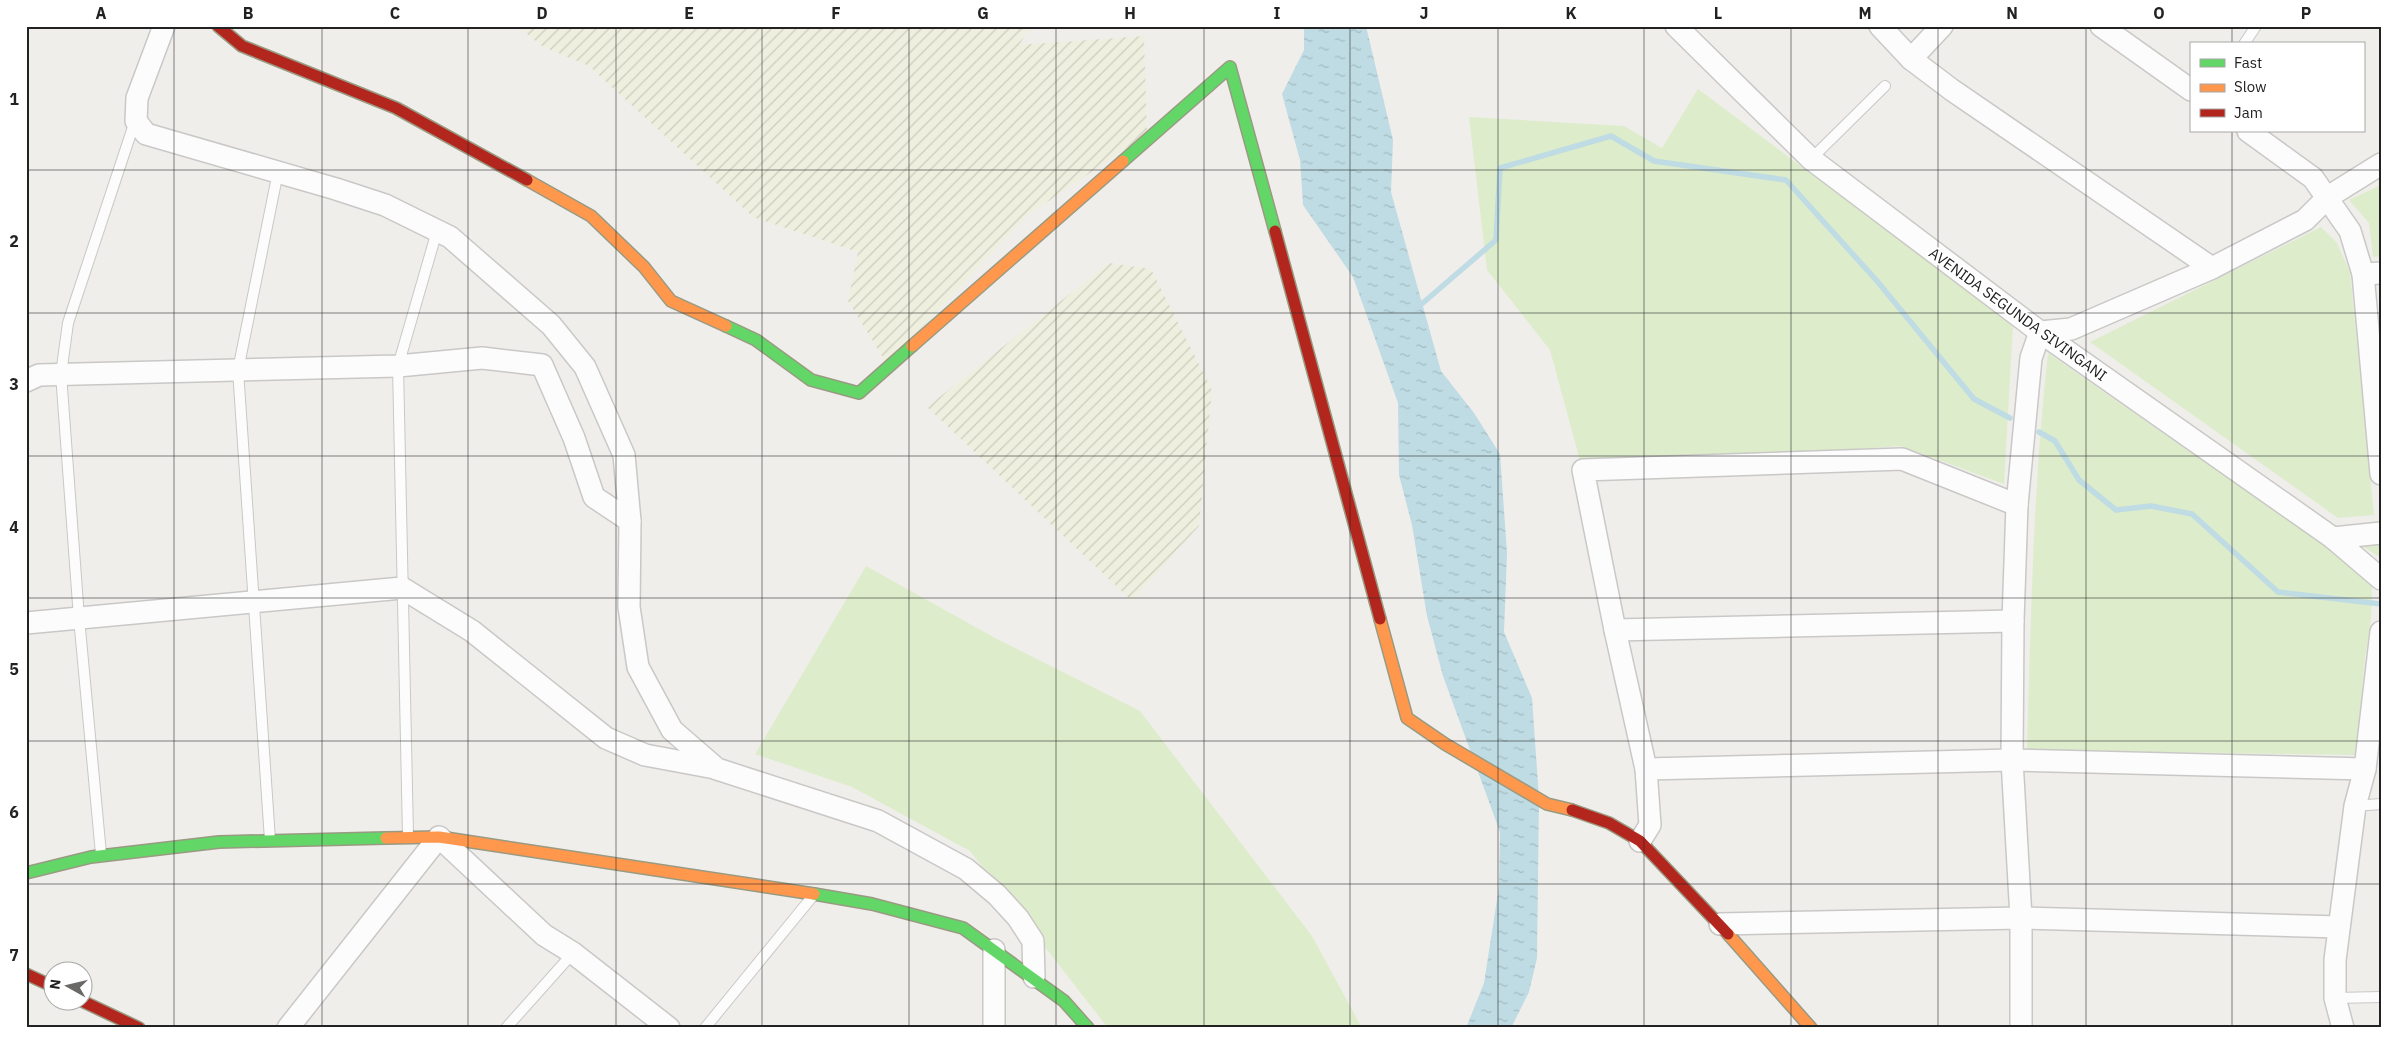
<svg xmlns="http://www.w3.org/2000/svg" width="2407" height="1054" viewBox="0 0 2407 1054" font-family="'IBM Plex Sans',sans-serif">
	<style>
		.farmland { fill: url(#farmland-furrows) }
		.grass { fill: #ddeccb }
		.water { fill: url(#water-ripples) }
		.lines { fill: none; stroke-linecap: round; stroke-linejoin: round }
		.stream { stroke: #bfdbe3; stroke-width: 5.5 }
		.lane-casing { stroke: #c9c8c7; stroke-width: 12 }
		.street-casing { stroke: #c9c8c7; stroke-width: 24 }
		.fast-casing { stroke: #999a82; stroke-width: 14 }
		.slow-casing { stroke: #999a82; stroke-width: 14 }
		.jam-casing { stroke: #999a82; stroke-width: 14 }
		.lane { stroke: #fdfcfc; stroke-width: 10 }
		.street { stroke: #fdfcfc; stroke-width: 21 }
		.fast { stroke: #63d668; stroke-width: 11 }
		.slow { stroke: #ff974d; stroke-width: 11 }
		.jam { stroke: #b3261e; stroke-width: 11 }
		.grid { fill: none; stroke: #222; stroke-width: 1; stroke-opacity: 0.55 }
		.labels { text-anchor: middle; dominant-baseline: central; stroke-width: 4; stroke-linejoin: round; paint-order: stroke }
		.street-label { font-size: 15px; fill: #222; stroke: #fff }
		.neatline { fill: none; stroke: #222; stroke-width: 2 }
		.grid-label { font-size: 16px; text-anchor: middle; font-weight: bold; fill: #222 }
	</style>
	<defs>
		<pattern id="farmland-furrows" width="10" height="10" patternUnits="userSpaceOnUse" patternTransform="scale(1.25)"><rect width="10" height="10" fill="#efefdf"/><path d="M-1 1l2-2M0 10L10 0M9 11l2-2" fill="none" stroke="#cdcdbf"/></pattern>
		<pattern id="water-ripples" width="26" height="14" patternUnits="userSpaceOnUse" patternTransform="scale(1.25)"><rect width="26" height="14" fill="#bfdbe3"/><path d="M2 4q2-2 4 0t4 0M15 11q2-2 4 0t4 0" fill="none" stroke="#a4bcc2"/></pattern>
	</defs>
	<rect width="100%" height="100%" fill="#f0eeeb"/>
	<g class="farmland">
		<polygon points="517,26 1031,26 1019,45 1144,36 1147,134 1028,215 887,364 848,301 858,252 753,217 589,66 542,46"/>
		<polygon points="1109,263 1151,269 1212,390 1199,526 1132,601 927,407"/>
	</g>
	<g class="grass">
		<polygon points="1698,89 2013,325 2004,484 1901,446 1582,468 1550,350 1487,270 1469,117 1624,126 1662,148"/>
		<polygon points="2381,185 2381,256 2373,257 2369,223 2349,200"/>
		<polygon points="2321,227 2337,243 2350,272 2374,515 2338,518 2090,342"/>
		<path d="M 2048,353 L 2332,551 L 2372,587 L 2371,619 L 2365,658 L 2356,755 L 2027,750 C 2031,617 2033,487 2048,353 Z"/>
		<polygon points="2381,544 2381,558 2362,546"/>
		<polygon points="866,566 995,638 1140,711 1312,936 1362,1028 1108,1028 970,851 852,787 755,754"/>
	</g>
	<polygon class="water" points="1304,26 1366,26 1393,140 1391,192 1441,371 1474,413 1500,454 1507,553 1504,632 1532,698 1539,798 1537,958 1529,992 1511,1028 1466,1028 1484,983 1499,887 1500,832 1443,676 1427,616 1412,525 1399,475 1398,403 1353,277 1303,205 1300,160 1282,94 1304,50"/>
	<g class="lines">
		<g class="stream">
			<polyline points="1417,308 1496,240 1500,168 1611,136 1654,161 1786,180 1877,281 1974,399 2010,418"/>
			<polyline points="2039,432 2055,441 2079,480 2116,510 2151,506 2192,514 2278,592 2381,604"/>
		</g>
		<defs>
			<g id="lane">
				<polyline points="2244,44 2256,26"/>
				<polyline points="1811,159 1885,86"/>
				<polyline points="2355,806 2381,804"/>
				<polyline points="408,836 398,366 437,231"/>
				<polyline points="270,840 238,370 278,172"/>
				<polyline points="101,854 79,618 61,374 68,323 135,121"/>
				<polyline points="2335,998 2381,997"/>
				<polyline points="506,1028 573,953"/>
				<polyline points="705,1028 812,897"/>
			</g>
			<g id="street">
				<polyline points="164,26 137,98 136,121 146,134 336,189 385,205 450,237 551,325 585,367 624,455 630,521 629,607 638,667 672,730 717,769 878,821 966,869 997,895 1018,918 1033,941 1034,977"/>
				<polyline points="1676,26 1811,159 2040,332 2333,538 2381,579"/>
				<polyline points="1880,26 1911,59 1952,90 2212,268"/>
				<polyline points="2101,26 2191,90"/>
				<polyline points="1911,59 1942,26"/>
				<polyline points="2248,131 2313,178 2350,231 2363,274 2381,474"/>
				<polyline points="2363,274 2381,273"/>
				<polyline points="26,381 39,375 398,366 482,358 542,365 574,438 594,497 630,521"/>
				<polyline points="2333,538 2381,533"/>
				<polyline points="26,623 402,588 472,631 606,738 645,755 715,768"/>
				<polyline points="1615,630 2013,621"/>
				<polyline points="1646,769 2012,760 2365,769"/>
				<polyline points="1640,841 1650,825 1646,769 1615,630 1583,470 1902,459 2017,505"/>
				<polyline points="1720,924 2021,918 2339,927"/>
				<polyline points="288,1028 439,837 544,935 573,953 669,1028"/>
				<polyline points="994,1028 994,950"/>
				<polyline points="2021,1028 2021,918 2012,760 2013,621 2017,505 2031,358 2040,332 2071,329 2212,268 2305,220 2328,197 2381,164"/>
				<polyline points="2343,1028 2335,998 2335,960 2355,806 2365,769 2381,632"/>
			</g>
			<g id="fast">
				<polyline points="1123,161 1230,67 1275,231"/>
				<polyline points="726,326 756,340 811,380 859,393 912,346"/>
				<polyline points="26,873 91,857 219,842 386,838"/>
				<polyline points="814,894 872,904 963,928 1064,1001 1088,1028"/>
			</g>
			<g id="slow">
				<polyline points="527,180 591,216 644,267 671,301 726,326"/>
				<polyline points="912,346 1123,161"/>
				<polyline points="1380,619 1407,718 1445,744 1547,804 1572,810"/>
				<polyline points="386,838 439,837 814,894"/>
				<polyline points="1728,934 1811,1028"/>
			</g>
			<g id="jam">
				<polyline points="218,26 242,46 396,108 527,180"/>
				<polyline points="1275,231 1380,619"/>
				<polyline points="1572,810 1609,823 1640,841 1728,934"/>
				<polyline points="26,974 52,986"/>
				<polyline points="82,1001 139,1028"/>
			</g>
		</defs>
		<use href="#lane" class="lane-casing"/>
		<use href="#street" class="street-casing"/>
		<use href="#fast" class="fast-casing"/>
		<use href="#slow" class="slow-casing"/>
		<use href="#jam" class="jam-casing"/>
		<use href="#lane" class="lane"/>
		<use href="#street" class="street"/>
		<use href="#fast" class="fast"/>
		<use href="#slow" class="slow"/>
		<use href="#jam" class="jam"/>
	</g>
	<path class="grid" d="M 174,26 L 174,1028M 322,26 L 322,1028M 468,26 L 468,1028M 616,26 L 616,1028M 762,26 L 762,1028M 909,26 L 909,1028M 1056,26 L 1056,1028M 1204,26 L 1204,1028M 1350,26 L 1350,1028M 1498,26 L 1498,1028M 1644,26 L 1644,1028M 1791,26 L 1791,1028M 1938,26 L 1938,1028M 2086,26 L 2086,1028M 2232,26 L 2232,44M 2232,131 L 2232,1028M 26,170 L 2381,170M 26,313 L 2381,313M 26,456 L 2381,456M 26,598 L 2381,598M 26,741 L 2381,741M 26,884 L 2381,884"/>
	<g class="labels">
		<g class="street-label">
			<text transform="translate(2018 314) rotate(36)">AVENIDA SEGUNDA SIVINGANI</text>
		</g>
	</g>
	<rect width="2407" height="1054" fill="none" stroke="#ffffff" stroke-width="55"/>
	<rect x="2190" y="42" width="175" height="90" fill="#ffffff" stroke="#a7a7a7"/>
	<rect x="2200" y="59" width="25" height="8" fill="#63d668" stroke="#a7a7a7"/>
	<text x="2234" y="68" font-size="15" fill="#222222">Fast</text>
	<rect x="2200" y="84" width="25" height="8" fill="#ff974d" stroke="#a7a7a7"/>
	<text x="2234" y="92" font-size="15" fill="#222222">Slow</text>
	<rect x="2200" y="109" width="25" height="8" fill="#b3261e" stroke="#a7a7a7"/>
	<text x="2234" y="118" font-size="15" fill="#222222">Jam</text>
	<g transform="translate(68 986) rotate(278)"><circle r="24" fill="#ffffff" stroke="#a7a7a7"/>
	<path d="M0-4L9 19L0 12L-9 19Z" fill="#6a6968"/>
	<text y="-8" font-size="14" font-weight="bold" text-anchor="middle" fill="#222222">N</text>
	</g>
	<rect x="28" y="28" width="2352" height="998" class="neatline"/>
	<g class="grid-label">
		<text x="101" y="19">A</text>
		<text x="248" y="19">B</text>
		<text x="395" y="19">C</text>
		<text x="542" y="19">D</text>
		<text x="689" y="19">E</text>
		<text x="836" y="19">F</text>
		<text x="983" y="19">G</text>
		<text x="1130" y="19">H</text>
		<text x="1277" y="19">I</text>
		<text x="1424" y="19">J</text>
		<text x="1571" y="19">K</text>
		<text x="1718" y="19">L</text>
		<text x="1865" y="19">M</text>
		<text x="2012" y="19">N</text>
		<text x="2159" y="19">O</text>
		<text x="2306" y="19">P</text>
		<text x="14" y="105">1</text>
		<text x="14" y="247">2</text>
		<text x="14" y="390">3</text>
		<text x="14" y="533">4</text>
		<text x="14" y="675">5</text>
		<text x="14" y="818">6</text>
		<text x="14" y="961">7</text>
	</g>
</svg>
